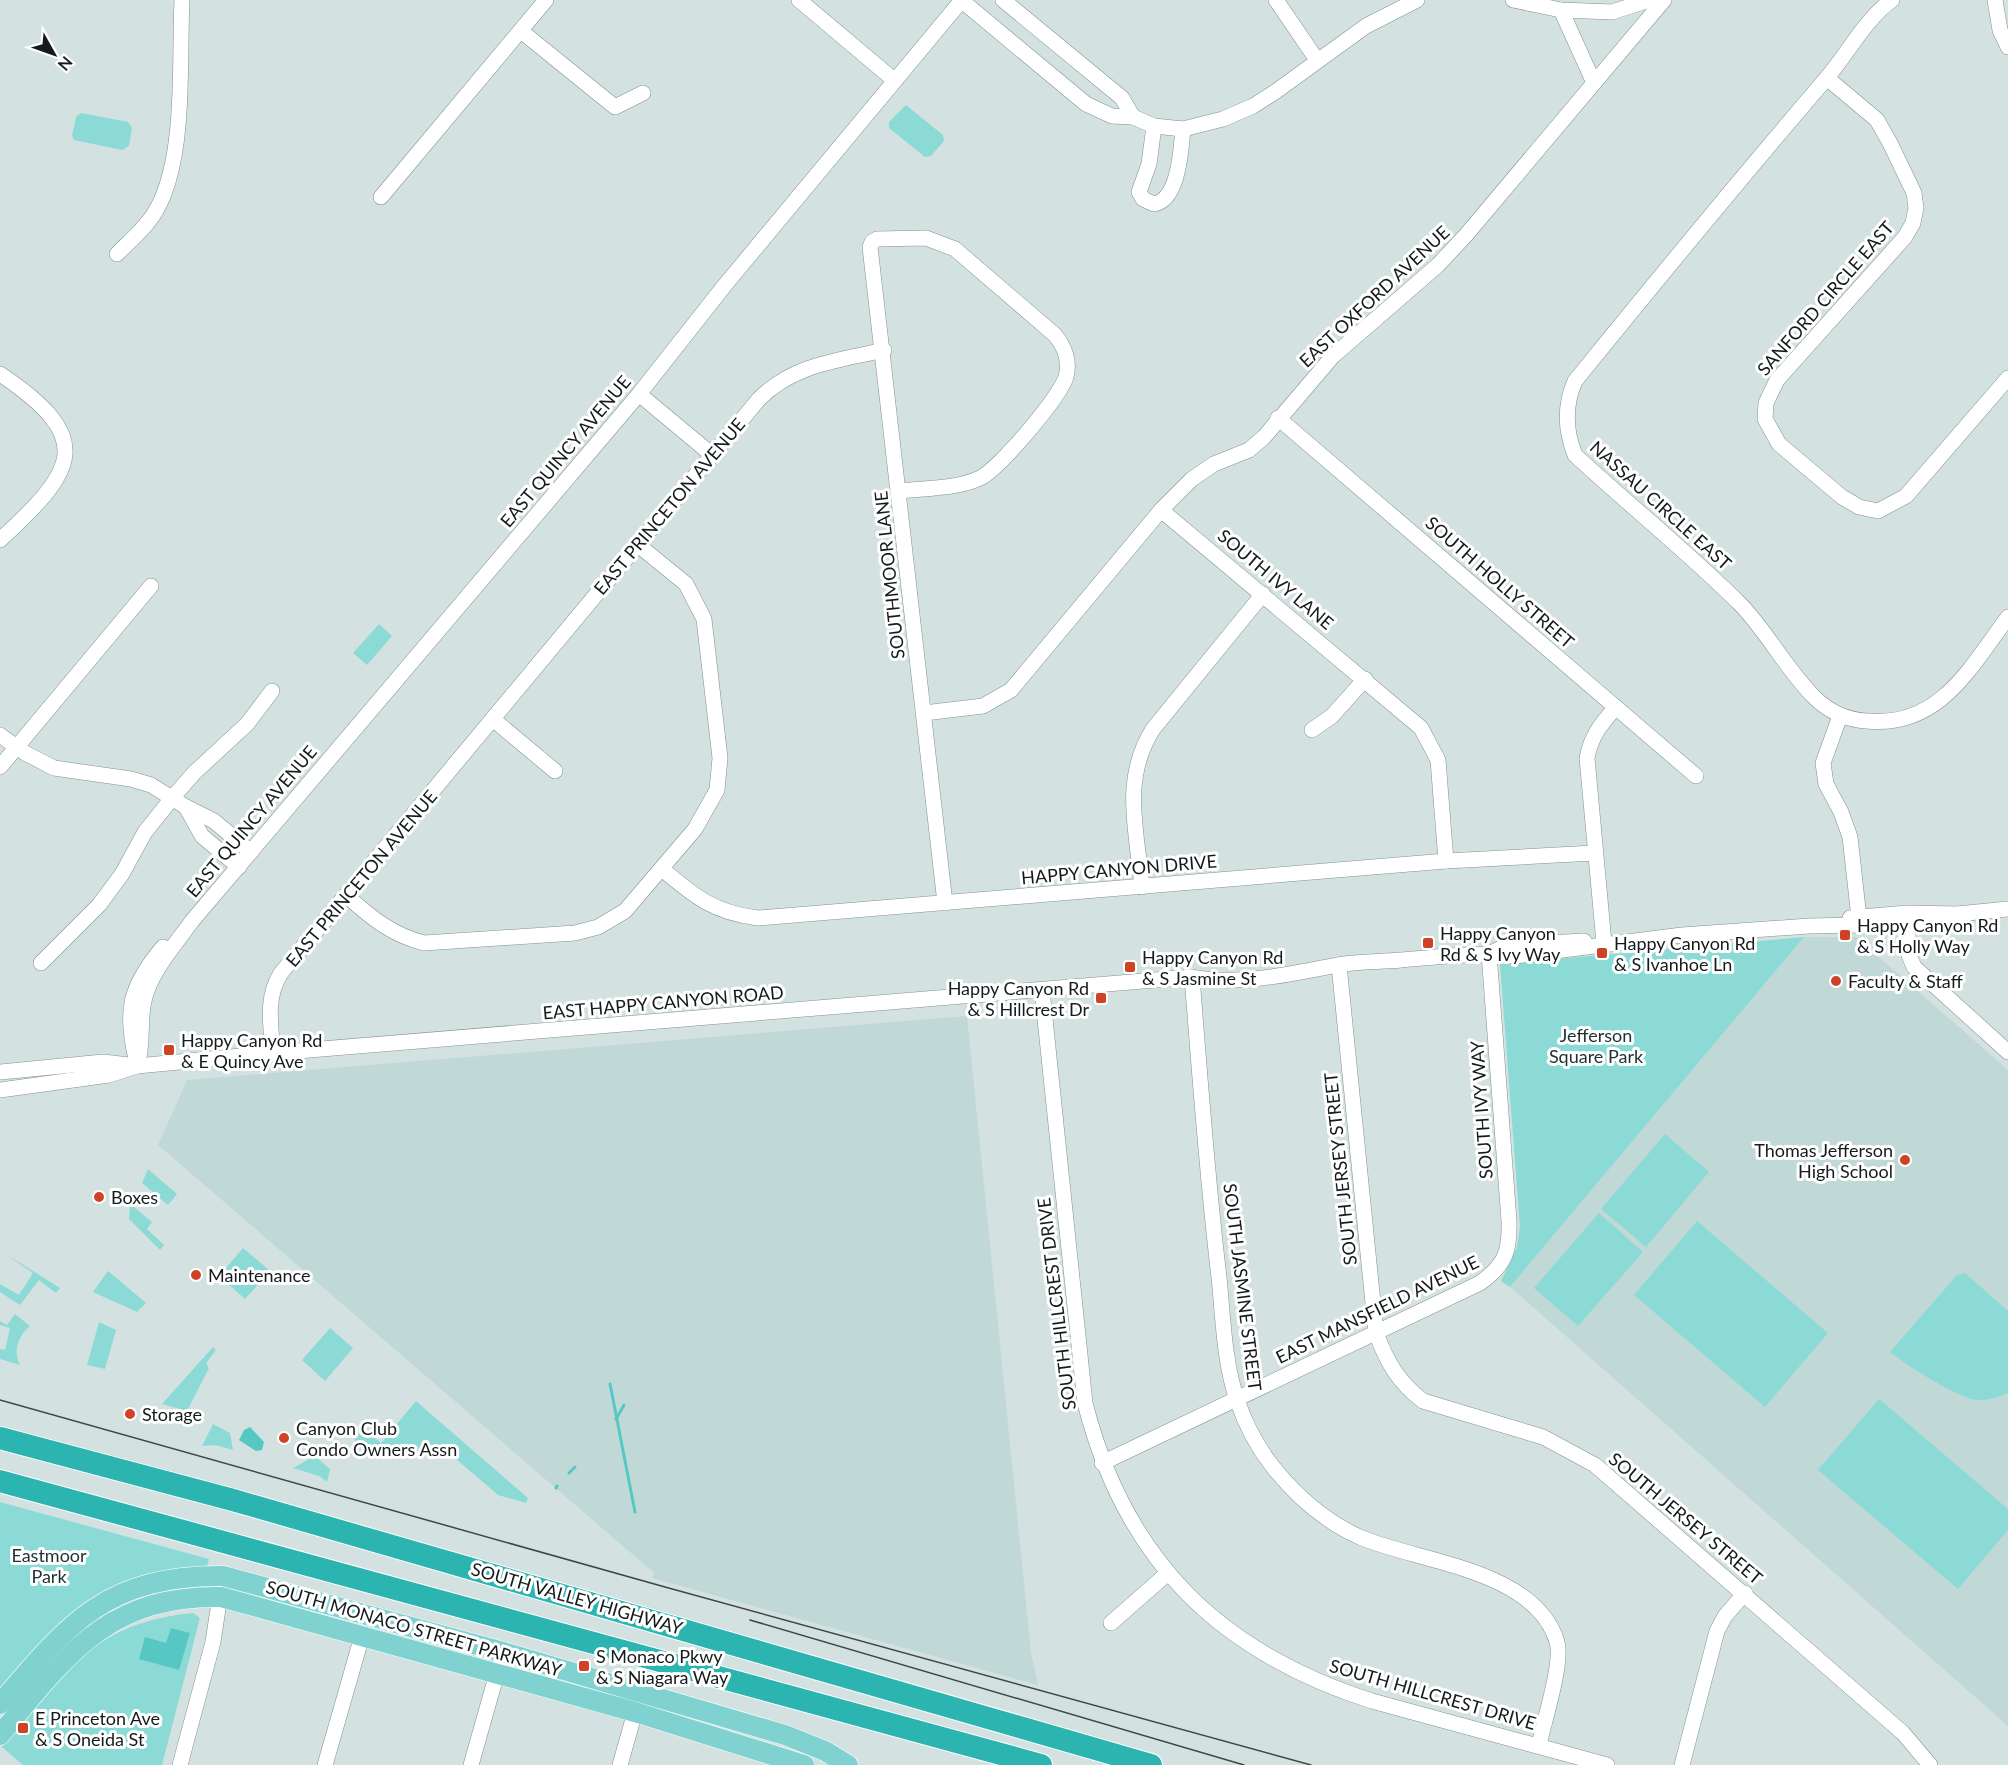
<svg xmlns="http://www.w3.org/2000/svg" width="2008" height="1765" viewBox="0 0 2008 1765" font-family="Lato,sans-serif">
	<style>
		.built { fill: #c0d9d7 }
		.green { fill: #8cdad6 }
		.water { fill: #57c7c4 }
		.lines { fill: none; stroke-linecap: round; stroke-linejoin: round }
		.stream { stroke: #57c7c4; stroke-width: 3 }
		.minor-casing { stroke: #839190; stroke-width: 16 }
		.major-casing { stroke: #fff; stroke-width: 21 }
		.highway-casing { stroke: #fff; stroke-width: 24 }
		.minor { stroke: #fff; stroke-width: 15 }
		.major { stroke: #80d2d0; stroke-width: 20 }
		.highway { stroke: #2cb4b0; stroke-width: 22 }
		.tram { stroke: #3e4645; stroke-width: 1.5 }
		.poi-dot { fill: #ce4326; stroke: #fff; stroke-width: 2 }
		.labels { text-anchor: middle; dominant-baseline: central; stroke-width: 6; stroke-linejoin: round; paint-order: stroke }
		.street-label { font-size: 18px; fill: #151b1a; stroke: #fff }
		.poi-label { font-size: 18px; fill: #151b1a; stroke: #fff; text-anchor: start }
		.park-label { font-size: 18px; fill: #1c3130; stroke: #fff }
	</style>
	<rect width="100%" height="100%" fill="#d3e2e1"/>
	<g class="built">
		<polygon points="1804,937 1856,937 2008,1070 2008,1726 1510,1287"/>
		<polygon points="967,1016 1031,1652 1038,1685 652,1578 654,1573 158,1145 187,1080"/>
	</g>
	<g class="green">
		<polygon points="906,105 943,135 944,141 931,156 925,157 889,128 889,122"/>
		<polygon points="81,113 128,122 132,128 129,146 122,150 74,140 72,136 76,117"/>
		<polygon points="379,624 392,636 367,665 353,653"/>
		<polygon points="1804,937 1510,1287 1501,1281 1517,1247 1520,1227 1500,964"/>
		<polygon points="1665,1134 1709,1172 1646,1247 1601,1209"/>
		<polygon points="148,1169 177,1194 168,1205 142,1183"/>
		<polygon points="130,1204 152,1222 147,1229 164,1245 160,1250 129,1219"/>
		<polygon points="1599,1213 1643,1252 1578,1326 1534,1288"/>
		<polygon points="1697,1221 1828,1333 1765,1407 1634,1295"/>
		<polygon points="243,1248 270,1271 245,1299 219,1276"/>
		<polygon points="4,1253 60,1288 56,1293 39,1280 20,1305 0,1292 0,1284 19,1295 33,1273"/>
		<polygon points="108,1271 146,1303 137,1312 93,1292"/>
		<path d="M 1965,1273 L 2008,1311 L 2008,1393 C 1997,1398 1983,1402 1971,1399 C 1949,1392 1908,1366 1890,1352 L 1957,1275 Z"/>
		<path d="M 15,1314 L 30,1326 C 18,1336 13,1351 20,1365 L 0,1359 L 0,1349 L 5,1350 L 10,1328 L 0,1325 L 0,1321 L 7,1325 Z"/>
		<polygon points="99,1322 116,1330 105,1369 87,1365"/>
		<polygon points="330,1328 353,1348 325,1381 302,1360"/>
		<polygon points="213,1347 216,1350 206,1363 209,1368 187,1411 162,1404"/>
		<polygon points="1879,1399 2008,1509 2008,1530 1958,1589 1818,1470"/>
		<polygon points="416,1401 528,1498 526,1503 498,1495 442,1447 369,1452 355,1445 355,1439 364,1429 381,1443"/>
		<polygon points="213,1424 230,1433 233,1450 215,1445 202,1446"/>
		<polygon points="315,1456 330,1469 327,1482 319,1476 293,1468"/>
		<path d="M 0,1502 L 209,1559 L 207,1567 C 103,1568 63,1614 0,1688 Z"/>
		<path d="M 193,1613 L 200,1618 L 162,1765 L 23,1765 L 2,1747 C 64,1675 90,1623 193,1613 Z"/>
	</g>
	<g class="water">
		<polygon points="250,1427 264,1442 262,1450 256,1451 239,1440 244,1430"/>
		<polygon points="171,1628 190,1633 179,1670 139,1659 145,1637 166,1643"/>
	</g>
	<g class="lines">
		<g class="stream">
			<polyline points="610,1384 635,1512"/>
			<polyline points="616,1419 624,1405"/>
			<polyline points="569,1473 575,1467"/>
			<polyline points="556,1488 557,1486"/>
		</g>
		<defs>
			<g id="minor">
				<polyline points="799,0 894,80"/>
				<polyline points="961,0 1086,104 1112,116 1133,117 1154,126 1183,129 1223,119 1253,106 1275,92 1366,26 1417,0"/>
				<polyline points="1003,0 1122,98 1133,117"/>
				<polyline points="1276,0 1317,60"/>
				<polyline points="1513,0 1561,10 1612,12 1649,0"/>
				<path d="M 1892,0 C 1865,19 1847,55 1825,80 C 1740,179 1657,280 1575,381 C 1564,406 1565,430 1575,455 C 1630,506 1688,552 1741,605 C 1768,633 1786,669 1814,697 C 1828,711 1847,720 1867,721 C 1939,728 1970,668 2008,617"/>
				<polyline points="1995,0 2000,30 2008,47"/>
				<polyline points="1561,10 1594,83"/>
				<polyline points="521,31 615,107 643,93"/>
				<polyline points="1827,78 1877,120 1890,143 1914,193 1916,208 1913,223 1905,237 1777,380 1766,403 1765,419 1779,444 1842,497 1859,507 1878,511 1906,496 2008,378"/>
				<path d="M 1154,126 L 1149,164 L 1139,192 L 1143,199 L 1154,204 C 1179,200 1181,149 1183,129"/>
				<polyline points="381,197 546,0"/>
				<path d="M 117,254 C 132,239 150,224 159,205 C 186,151 179,60 182,0"/>
				<path d="M 0,374 C 97,439 76,470 0,540"/>
				<polyline points="639,394 711,454"/>
				<polyline points="1278,418 1696,776"/>
				<path d="M 899,491 C 925,488 957,489 980,478 C 999,469 1060,397 1066,377 C 1070,362 1065,347 1055,335 L 955,249 L 926,238 L 877,239 L 872,242 L 870,247 L 945,903"/>
				<polyline points="1161,510 1421,728 1438,760 1446,861"/>
				<polyline points="924,713 983,706 1011,690 1161,510 1192,479 1214,464 1249,450 1264,437 1333,356 1438,265 1466,235 1664,0"/>
				<polyline points="1840,716 1823,763 1826,784 1841,812 1850,837 1860,927"/>
				<polyline points="494,720 555,771"/>
				<polyline points="1312,730 1332,716 1365,679"/>
				<polyline points="0,735 25,753 54,768 131,779 151,785 186,807 214,821 251,852"/>
				<polyline points="0,767 151,586"/>
				<polyline points="186,807 202,836 239,867"/>
				<path d="M 662,869 C 694,896 714,913 758,918 L 1446,861 L 1594,853"/>
				<path d="M 1142,887 C 1137,830 1121,780 1153,729 L 1263,594"/>
				<path d="M 346,895 C 370,917 392,935 424,943 L 575,933 L 598,927 L 625,911 L 695,829 L 717,790 L 720,758 L 704,619 L 686,584 L 637,544"/>
				<polyline points="1907,915 1909,955 1914,967 2008,1052"/>
				<polyline points="1850,918 1907,913 1957,914 2008,909"/>
				<path d="M 1604,943 L 1587,758 C 1591,736 1601,724 1616,707"/>
				<polyline points="1495,951 1508,945 1584,941"/>
				<polyline points="41,963 99,905 122,874 145,832 173,797 194,773 247,724 272,691"/>
				<path d="M 1339,965 L 1376,1333 C 1387,1362 1398,1382 1423,1401 L 1543,1437 L 1595,1465 L 1903,1733 L 1930,1765"/>
				<path d="M 1192,977 C 1200,1077 1207,1178 1219,1277 C 1223,1317 1224,1362 1237,1400 C 1245,1423 1258,1448 1273,1467 C 1297,1497 1327,1523 1362,1538 C 1420,1562 1536,1570 1557,1642 C 1563,1663 1544,1721 1539,1745"/>
				<path d="M 1042,990 L 1085,1403 C 1125,1560 1219,1652 1372,1701 L 1607,1765"/>
				<path d="M 273,1053 C 271,1025 265,998 281,973 L 759,399 C 794,364 837,361 884,350"/>
				<path d="M 137,1063 C 124,1012 129,987 163,947"/>
				<path d="M 137,1066 C 144,1043 139,1023 144,1001 C 150,972 175,945 192,921 L 639,394 L 725,285 L 962,0"/>
				<polyline points="0,1072 103,1062 137,1066"/>
				<path d="M 0,1090 L 109,1075 L 137,1066 L 273,1053 L 1192,977 C 1238,986 1291,974 1337,965 C 1358,961 1380,962 1401,960 C 1440,957 1477,952 1516,956 L 1682,935 L 1809,926 L 1907,924 L 1957,914"/>
				<path d="M 1102,1463 L 1480,1283 C 1505,1265 1510,1252 1509,1221 L 1489,953"/>
				<polyline points="1111,1623 1168,1573"/>
				<polyline points="180,1765 213,1642 223,1576"/>
				<polyline points="325,1765 362,1636"/>
				<polyline points="471,1765 503,1652"/>
				<polyline points="620,1765 635,1712"/>
				<polyline points="1682,1765 1717,1631 1725,1616 1745,1593"/>
			</g>
			<g id="major">
				<path d="M 0,1704 C 69,1622 108,1575 223,1576 L 503,1652 L 785,1735 L 825,1751 L 848,1765"/>
				<path d="M 0,1735 C 66,1656 107,1595 221,1597 L 635,1712 L 804,1765"/>
			</g>
			<g id="highway">
				<polyline points="0,1438 233,1500 1151,1765"/>
				<polyline points="0,1481 1041,1765"/>
			</g>
		</defs>
		<use href="#minor" class="minor-casing"/>
		<use href="#major" class="major-casing"/>
		<use href="#highway" class="highway-casing"/>
		<use href="#minor" class="minor"/>
		<use href="#major" class="major"/>
		<use href="#highway" class="highway"/>
		<g class="tram">
			<polyline points="0,1400 665,1587 1311,1765"/>
			<polyline points="750,1620 1244,1765"/>
		</g>
	</g>
	<g class="poi-dot">
		<rect x="1839" y="929" width="12" height="12" rx="3"/>
		<rect x="1422" y="937" width="12" height="12" rx="3"/>
		<rect x="1596" y="947" width="12" height="12" rx="3"/>
		<rect x="1124" y="961" width="12" height="12" rx="3"/>
		<circle cx="1836" cy="981" r="6"/>
		<rect x="1095" y="992" width="12" height="12" rx="3"/>
		<rect x="163" y="1044" width="12" height="12" rx="3"/>
		<circle cx="1905" cy="1160" r="6"/>
		<circle cx="99" cy="1197" r="6"/>
		<circle cx="196" cy="1275" r="6"/>
		<circle cx="130" cy="1414" r="6"/>
		<circle cx="284" cy="1438" r="6"/>
		<rect x="578" y="1660" width="12" height="12" rx="3"/>
		<rect x="17" y="1722" width="12" height="12" rx="3"/>
	</g>
	<g class="labels">
		<g class="street-label">
			<text transform="translate(1374 296) rotate(-43)">EAST OXFORD AVENUE</text>
			<text transform="translate(1825 298) rotate(-49)">SANFORD CIRCLE EAST</text>
			<text transform="translate(565 451) rotate(-50)">EAST QUINCY AVENUE</text>
			<text transform="translate(1661 505) rotate(42)">NASSAU CIRCLE EAST</text>
			<text transform="translate(669 506) rotate(-50)">EAST PRINCETON AVENUE</text>
			<text transform="translate(889 575) rotate(-96)">SOUTHMOOR LANE</text>
			<text transform="translate(1276 579) rotate(40)">SOUTH IVY LANE</text>
			<text transform="translate(1500 582) rotate(41)">SOUTH HOLLY STREET</text>
			<text transform="translate(251 821) rotate(-50)">EAST QUINCY AVENUE</text>
			<text transform="translate(1119 869) rotate(-5)">HAPPY CANYON DRIVE</text>
			<text transform="translate(361 878) rotate(-50)">EAST PRINCETON AVENUE</text>
			<text transform="translate(663 1002) rotate(-5)">EAST HAPPY CANYON ROAD</text>
			<text transform="translate(1481 1110) rotate(-94)">SOUTH IVY WAY</text>
			<text transform="translate(1340 1169) rotate(-96)">SOUTH JERSEY STREET</text>
			<text transform="translate(1243 1287) rotate(83)">SOUTH JASMINE STREET</text>
			<text transform="translate(1056 1304) rotate(-97)">SOUTH HILLCREST DRIVE</text>
			<text transform="translate(1377 1309) rotate(-26)">EAST MANSFIELD AVENUE</text>
			<text transform="translate(1686 1518) rotate(40)">SOUTH JERSEY STREET</text>
			<text transform="translate(577 1598) rotate(16)">SOUTH VALLEY HIGHWAY</text>
			<text transform="translate(414 1628) rotate(16)">SOUTH MONACO STREET PARKWAY</text>
			<text transform="translate(1433 1694) rotate(16)">SOUTH HILLCREST DRIVE</text>
		</g>
		<g class="poi-label">
			<text x="1857" y="925">Happy Canyon Rd<tspan x="1857" dy="21">&amp; S Holly Way</tspan></text>
			<text x="1440" y="933">Happy Canyon<tspan x="1440" dy="21">Rd &amp; S Ivy Way</tspan></text>
			<text x="1614" y="943">Happy Canyon Rd<tspan x="1614" dy="21">&amp; S Ivanhoe Ln</tspan></text>
			<text x="1142" y="957">Happy Canyon Rd<tspan x="1142" dy="21">&amp; S Jasmine St</tspan></text>
			<text x="1848" y="981">Faculty &amp; Staff</text>
			<text x="1089" y="988" text-anchor="end">Happy Canyon Rd<tspan x="1089" dy="21">&amp; S Hillcrest Dr</tspan></text>
			<text x="181" y="1040">Happy Canyon Rd<tspan x="181" dy="21">&amp; E Quincy Ave</tspan></text>
			<text x="1893" y="1150" text-anchor="end">Thomas Jefferson<tspan x="1893" dy="21">High School</tspan></text>
			<text x="111" y="1197">Boxes</text>
			<text x="208" y="1275">Maintenance</text>
			<text x="142" y="1414">Storage</text>
			<text x="296" y="1428">Canyon Club<tspan x="296" dy="21">Condo Owners Assn</tspan></text>
			<text x="596" y="1656">S Monaco Pkwy<tspan x="596" dy="21">&amp; S Niagara Way</tspan></text>
			<text x="35" y="1718">E Princeton Ave<tspan x="35" dy="21">&amp; S Oneida St</tspan></text>
		</g>
		<g class="park-label">
			<text x="1596" y="1035">Jefferson<tspan x="1596" dy="21">Square Park</tspan></text>
			<text x="49" y="1555">Eastmoor<tspan x="49" dy="21">Park</tspan></text>
		</g>
	</g>
	<g transform="translate(54 54) rotate(130)" stroke="#ffffff" stroke-width="4.5" paint-order="stroke">
	<path d="M0-4.5L10 22L0 15L-10 22Z" fill="#151b1a"/>
	<text y="-9" font-size="16" font-weight="bold" text-anchor="middle" fill="#151b1a">N</text>
	</g>
</svg>
